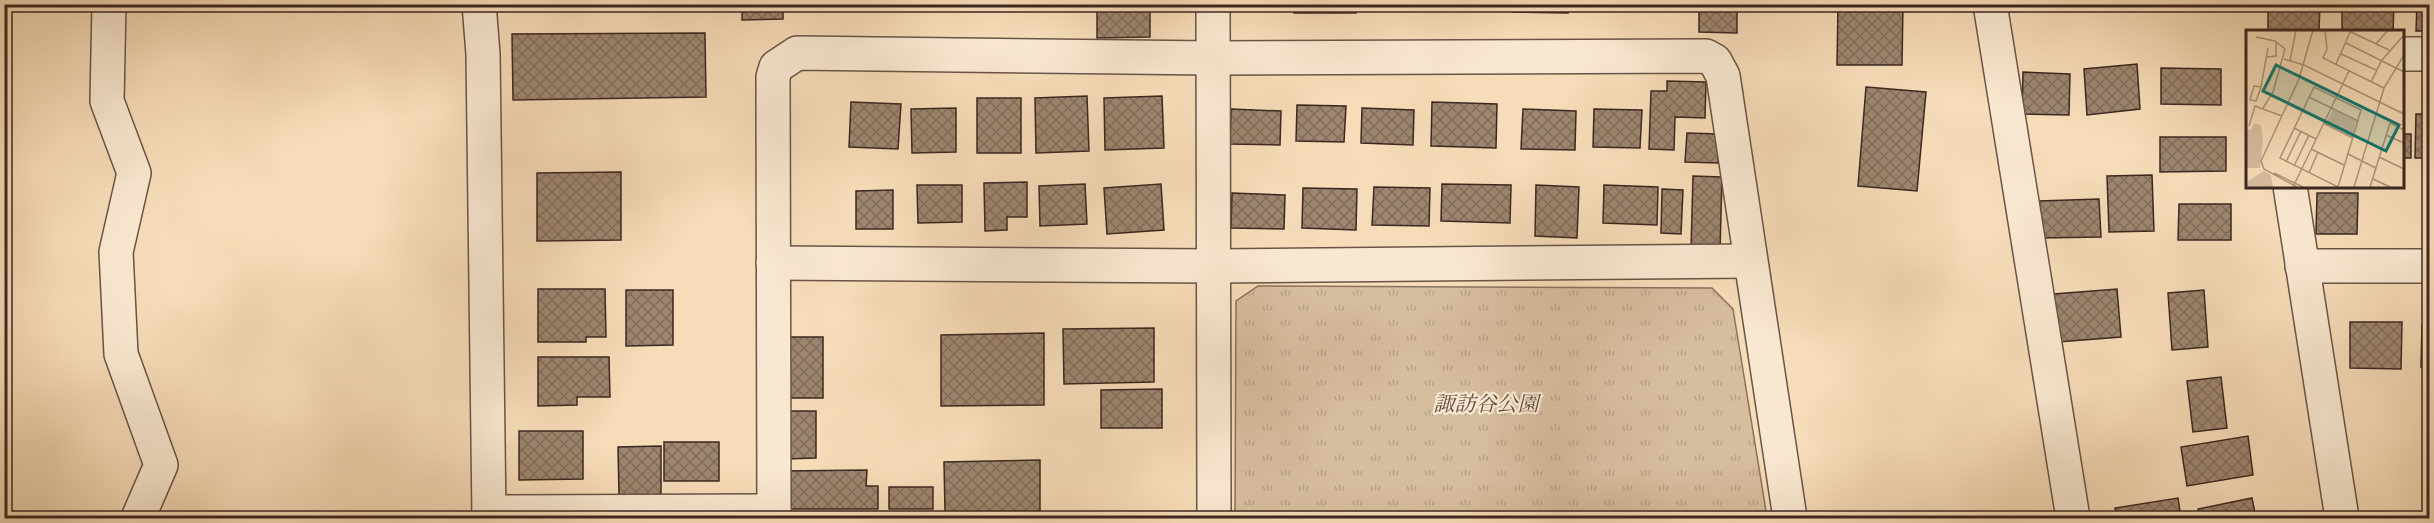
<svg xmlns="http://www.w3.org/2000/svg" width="2434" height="523" viewBox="0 0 2434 523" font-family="'Gentium Book Plus','Noto Serif JP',serif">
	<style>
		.park { fill: url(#park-tufts); stroke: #89725f; stroke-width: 1.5 }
		.building { fill: url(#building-cross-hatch); stroke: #3c2720; stroke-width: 1.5 }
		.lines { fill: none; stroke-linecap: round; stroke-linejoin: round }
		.minor-casing { stroke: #6a5446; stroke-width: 36 }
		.tertiary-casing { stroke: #6a5446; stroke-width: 36 }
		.minor { stroke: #f9e8d1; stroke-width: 33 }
		.tertiary { stroke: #f9e8d1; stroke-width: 33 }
		.labels { text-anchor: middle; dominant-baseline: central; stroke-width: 4.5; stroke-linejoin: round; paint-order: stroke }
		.park-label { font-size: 21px; font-style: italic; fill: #624c40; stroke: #f9e8d1 }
		.inset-road { fill: none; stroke: #ac947b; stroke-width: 1.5 }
		.view { fill: #0f766e; fill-opacity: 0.15; stroke: #0f766e; stroke-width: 3 }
		.inset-edge { fill: none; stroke: #3c2720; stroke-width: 3 }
	</style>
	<defs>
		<pattern id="park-tufts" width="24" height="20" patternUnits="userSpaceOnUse" patternTransform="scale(1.5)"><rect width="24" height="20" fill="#d6bd9e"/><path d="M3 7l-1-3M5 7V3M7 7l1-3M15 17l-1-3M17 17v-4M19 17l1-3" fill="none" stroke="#b9a288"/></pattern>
		<pattern id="building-cross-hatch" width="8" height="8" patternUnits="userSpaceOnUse" patternTransform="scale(1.5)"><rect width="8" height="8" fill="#9d856f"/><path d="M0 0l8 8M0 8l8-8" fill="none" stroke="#816d5b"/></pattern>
	</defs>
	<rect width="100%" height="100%" fill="#f6dcb8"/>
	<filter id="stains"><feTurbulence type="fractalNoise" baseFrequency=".00333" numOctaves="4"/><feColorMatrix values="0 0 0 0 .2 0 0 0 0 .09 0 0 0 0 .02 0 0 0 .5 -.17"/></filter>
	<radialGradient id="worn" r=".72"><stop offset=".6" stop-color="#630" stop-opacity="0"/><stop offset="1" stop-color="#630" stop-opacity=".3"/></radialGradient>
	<polygon class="park" points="1258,286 1712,288 1733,309 1767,517 1235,518 1236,301"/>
	<g class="building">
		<polygon points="742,4 783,4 783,19 742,20"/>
		<polygon points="918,4 989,4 989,9 918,10"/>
		<polygon points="1097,4 1150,4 1150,37 1097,38"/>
		<rect x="1294" y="4" width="62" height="9"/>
		<polygon points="1513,4 1568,4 1568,13 1513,12"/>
		<polygon points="1643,4 1691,4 1691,8 1643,9"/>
		<polygon points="1838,4 1903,4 1902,65 1837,65"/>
		<polygon points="2209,4 2257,4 2257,10 2209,9"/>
		<polygon points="2268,4 2320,4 2319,32 2268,32"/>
		<polygon points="2342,4 2394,4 2393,32 2342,31"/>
		<polygon points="2417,4 2430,4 2430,31 2416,31"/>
		<polygon points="1699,8 1737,9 1737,33 1699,32"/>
		<polygon points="705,33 706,97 513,100 512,34"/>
		<polygon points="2137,64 2140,109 2087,115 2084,69"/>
		<polygon points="2161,68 2221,69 2221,105 2161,104"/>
		<polygon points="2023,72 2070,74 2069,115 2022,114"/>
		<polygon points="1667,81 1706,82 1705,118 1675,117 1674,150 1649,149 1651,91 1667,91"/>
		<polygon points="1866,87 1926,92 1917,191 1858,186"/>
		<polygon points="1087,96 1089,151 1036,153 1035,98"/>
		<polygon points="1162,96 1164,148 1105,150 1104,98"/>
		<rect x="977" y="98" width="44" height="55"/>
		<polygon points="851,102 901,104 898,149 849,147"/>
		<polygon points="1432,102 1497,104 1496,148 1431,146"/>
		<polygon points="1297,105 1346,106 1344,142 1296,141"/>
		<polygon points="956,108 956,152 912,153 911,109"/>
		<polygon points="1362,108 1414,110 1413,145 1361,143"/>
		<polygon points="1231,109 1281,111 1280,145 1230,144"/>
		<polygon points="1523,109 1576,111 1575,150 1521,149"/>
		<polygon points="1594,109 1642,110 1640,148 1593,147"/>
		<polygon points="2416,114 2430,114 2430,158 2415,158"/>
		<polygon points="2402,121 2403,134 2411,134 2411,158 2402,158"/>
		<polygon points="1687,133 1719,134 1718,163 1685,162"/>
		<polygon points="2160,137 2226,137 2226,171 2160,172"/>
		<polygon points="621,172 621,240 537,241 537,173"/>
		<polygon points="2152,175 2154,231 2109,232 2107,176"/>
		<polygon points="1693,176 1722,177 1720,251 1691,250"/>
		<polygon points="1027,182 1027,217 1007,217 1007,230 985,231 984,183"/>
		<polygon points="1085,184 1087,224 1040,226 1039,186"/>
		<polygon points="1161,184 1164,230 1107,234 1104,188"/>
		<polygon points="1442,184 1511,185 1510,223 1441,221"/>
		<polygon points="917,185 962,185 962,222 918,223"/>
		<polygon points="1536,185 1579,187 1577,238 1535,236"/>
		<polygon points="1604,185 1658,187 1657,225 1603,223"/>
		<polygon points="1374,187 1430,188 1429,226 1372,225"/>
		<polygon points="1303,188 1357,189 1356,230 1302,228"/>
		<polygon points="1662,189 1683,190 1681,234 1661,233"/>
		<polygon points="893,190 893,229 856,229 856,191"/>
		<polygon points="1232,193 1285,195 1284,229 1231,228"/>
		<polygon points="2317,193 2358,193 2357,234 2316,234"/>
		<polygon points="2099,199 2101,237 2040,238 2039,201"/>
		<polygon points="2179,204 2231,204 2231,240 2178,240"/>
		<polygon points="538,289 605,289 606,337 586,337 586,342 538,342"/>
		<polygon points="2117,289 2121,337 2058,342 2054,294"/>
		<polygon points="626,290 673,290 673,345 626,346"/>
		<polygon points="2204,290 2208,347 2172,350 2168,293"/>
		<polygon points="2350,322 2402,322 2401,369 2350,368"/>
		<polygon points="2422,325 2430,325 2430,367 2421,367"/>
		<polygon points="1154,328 1154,382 1064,384 1063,329"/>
		<polygon points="1044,333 1044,405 941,406 941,335"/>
		<rect x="788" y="337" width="35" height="61"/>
		<polygon points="538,357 609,357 610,397 577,397 577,405 538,406"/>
		<polygon points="2221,377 2227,428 2193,432 2187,381"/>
		<polygon points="1162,389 1162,428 1101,428 1101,390"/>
		<polygon points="786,411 816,411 816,458 786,459"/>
		<polygon points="519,431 583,431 583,479 519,480"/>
		<polygon points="2248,436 2253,475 2187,486 2181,447"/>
		<rect x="664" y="442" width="55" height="39"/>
		<polygon points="661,446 661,495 619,495 618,447"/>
		<polygon points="1040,460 1040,511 945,512 944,462"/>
		<polygon points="867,470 866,486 878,486 878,509 784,509 783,471"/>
		<rect x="889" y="487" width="44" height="22"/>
		<polygon points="2178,498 2181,518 2117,518 2115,508"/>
		<polygon points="2252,498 2256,518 2200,518 2198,509"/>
	</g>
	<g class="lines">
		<defs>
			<g id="minor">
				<polyline points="109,4 107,101 134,173 116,252 121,354 161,465 138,518"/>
				<polyline points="1213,4 1214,518"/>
				<polyline points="2402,54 2430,54"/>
				<polyline points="2290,186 2342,518"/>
				<polyline points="773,263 1214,266 1750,261"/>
				<polyline points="2302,266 2430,266"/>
				<polyline points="489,512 774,511"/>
				<polyline points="774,518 773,77 776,67 797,53 1213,58 1706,56 1715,61 1723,76 1790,518"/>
			</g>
			<g id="tertiary">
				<polyline points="479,4 483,54 489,518"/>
				<polyline points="1990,4 2073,518"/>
			</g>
		</defs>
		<use href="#minor" class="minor-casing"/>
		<use href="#tertiary" class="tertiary-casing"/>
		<use href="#minor" class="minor"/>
		<use href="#tertiary" class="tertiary"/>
	</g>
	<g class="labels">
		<g class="park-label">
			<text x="1486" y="403">諏訪谷公園</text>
		</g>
	</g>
	<g transform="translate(2246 30)">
		<rect width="158" height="158" fill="#f6dcb8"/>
		<path d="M 8,93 L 15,95 L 17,110 L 14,138 L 0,138 L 0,99 L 5,100 ZM 18,141 L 25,145 L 27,157 L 0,157 L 3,150 Z" fill="#d6bd9e"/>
		<path d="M 87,80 L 110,91 L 107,104 L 80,93 Z" fill="#d6bd9e"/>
		<path class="inset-road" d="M 79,0 L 81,19 L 77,28 L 138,58M 105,2 L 143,20M 10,7 L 29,11 L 39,19 L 27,62 L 17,78M 100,13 L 158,42M 130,14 L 142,0M 95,24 L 130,40M 21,27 L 30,26 L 30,12M 38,29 L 58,35 L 158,84M 44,31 L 50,0M 90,34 L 105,0M 125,52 L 136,30 L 158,5M 15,57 L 8,56 L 4,70 L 10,71 L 15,57 L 22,18M 68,57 L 115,80 L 92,157 L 34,128 ZM 63,67 L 112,91M 77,93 L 107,108M 3,96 L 9,76 L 36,86M 48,98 L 70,109M 140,105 L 158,113M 65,119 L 98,135M 102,124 L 130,138M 133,127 L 158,139M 40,132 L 55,101M 48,136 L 63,105M 28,143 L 57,157M 63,143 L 72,122M 127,149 L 144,157M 47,157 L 103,41M 51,157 L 18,139 L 15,131 L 53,49 L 67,0M 108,157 L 138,58 L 158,25M 124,157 L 144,93 L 158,100"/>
		<path class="view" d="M 30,35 L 153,95 L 140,121 L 17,61 Z"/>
		<rect width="158" height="158" class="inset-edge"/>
	</g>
	<rect width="2434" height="523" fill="none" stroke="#f6dcb8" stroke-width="24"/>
	<rect x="6" y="6" width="2422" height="511" fill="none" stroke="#3c2720" stroke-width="3"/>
	<rect x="12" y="12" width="2410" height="499" fill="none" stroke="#3c2720" stroke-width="1.5"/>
	<rect width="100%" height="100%" filter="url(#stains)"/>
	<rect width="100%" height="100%" fill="url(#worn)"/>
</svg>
